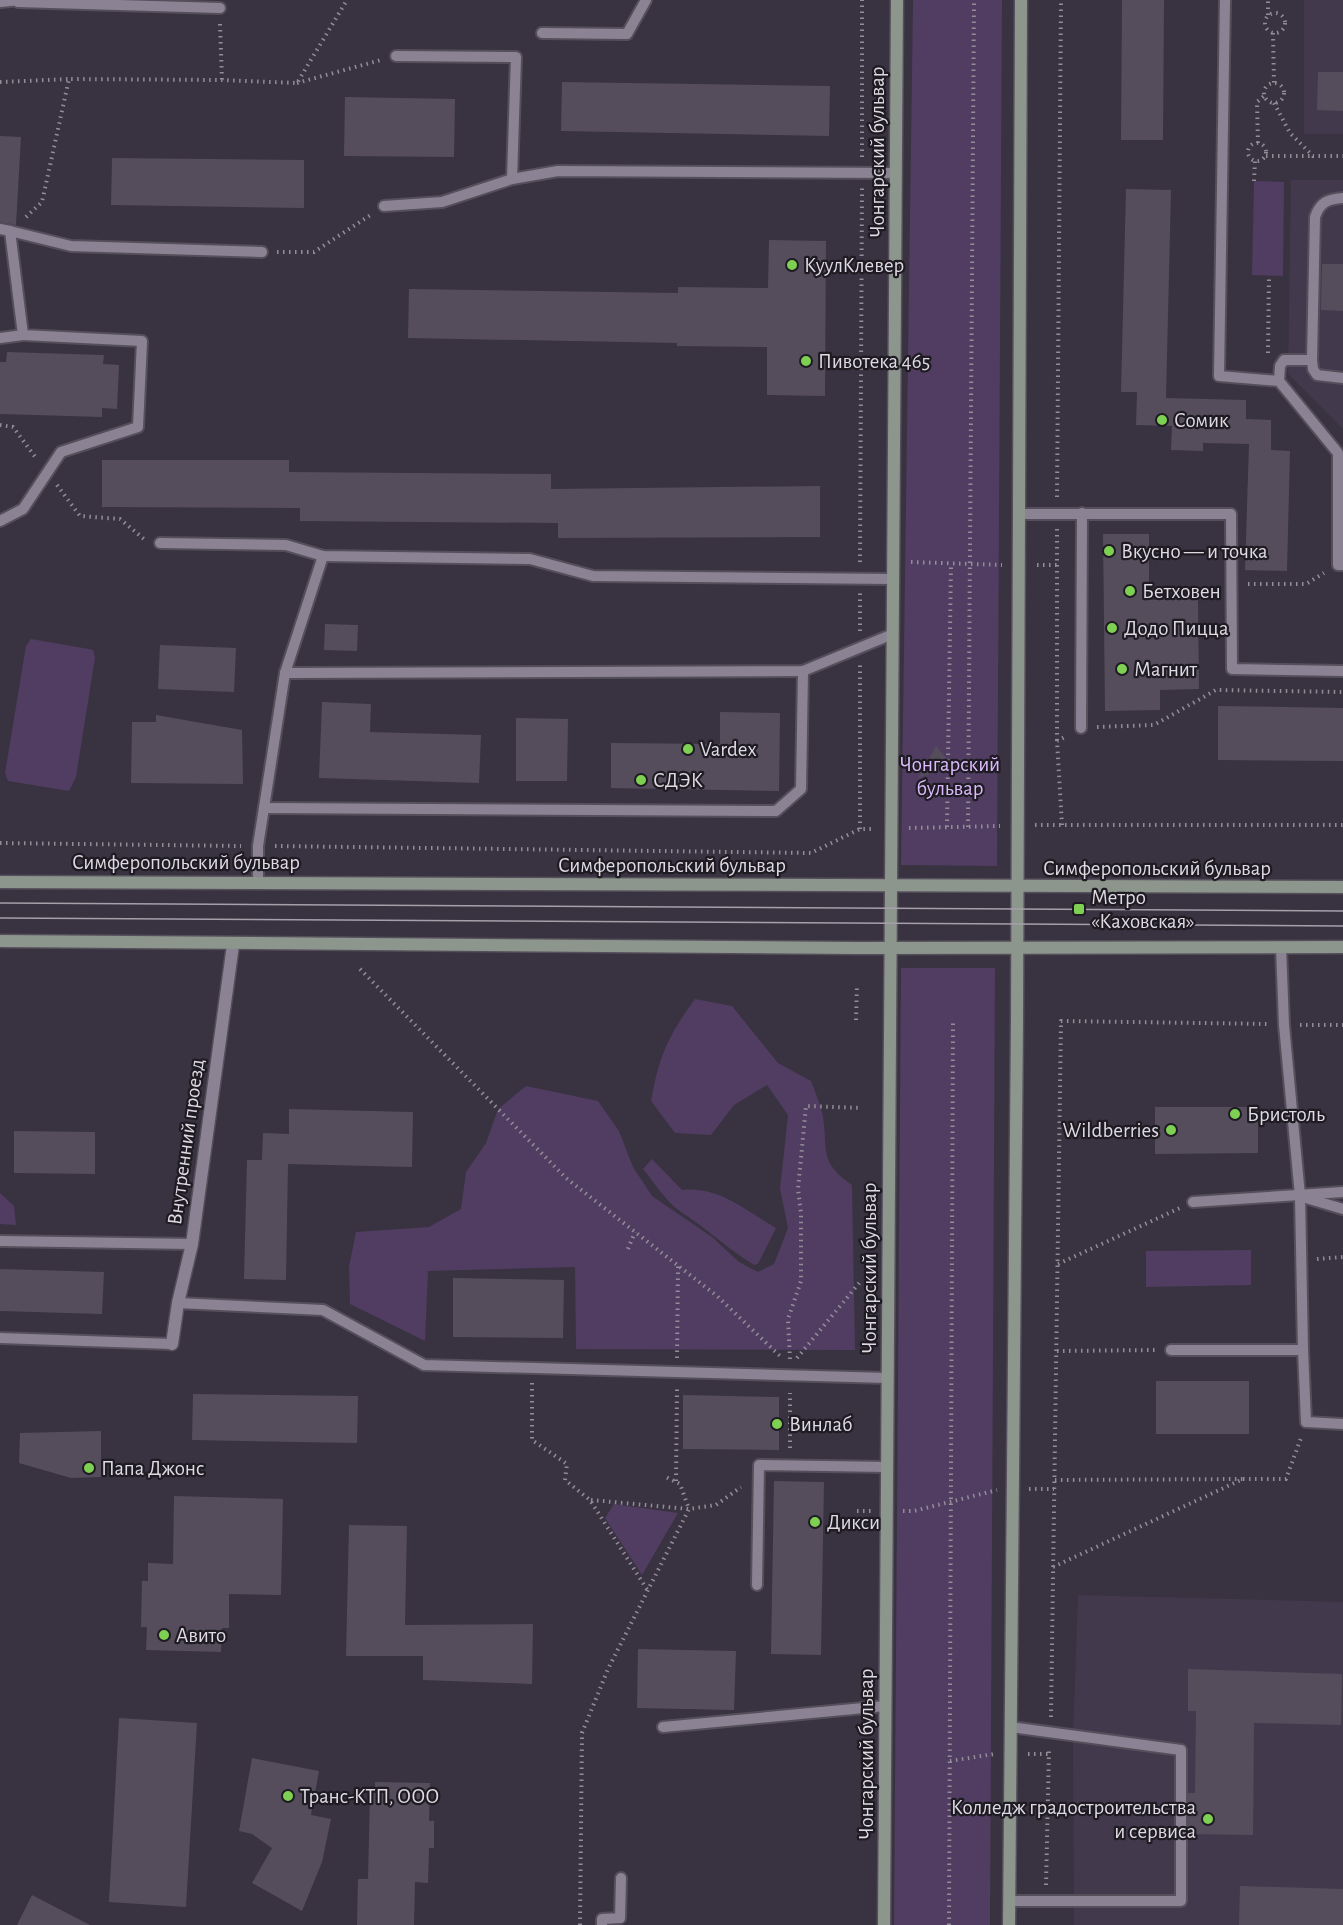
<svg xmlns="http://www.w3.org/2000/svg" width="1343" height="1925" viewBox="0 0 1343 1925" font-family="'Alegreya Sans',sans-serif">
	<style>
		.built { fill: #43394d }
		.green { fill: #503d61 }
		.building { fill: #554d5c }
		.lines { fill: none; stroke-linecap: round; stroke-linejoin: round }
		.service-casing { stroke: #554f5b; stroke-width: 14 }
		.minor-casing { stroke: #554f5b; stroke-width: 15 }
		.secondary-casing { stroke: #554f5b; stroke-width: 15 }
		.path { stroke: #938d98; stroke-width: 4; stroke-dasharray: 1.5 4.5; stroke-linecap: butt }
		.service { stroke: #8b8394; stroke-width: 10 }
		.minor { stroke: #8b8394; stroke-width: 12 }
		.secondary { stroke: #8d968d; stroke-width: 12 }
		.tram { stroke: #a6a0ab; stroke-width: 1.5 }
		.poi-dot { fill: #7ed053; stroke: #1e1b22; stroke-width: 2 }
		.labels { text-anchor: middle; dominant-baseline: central; stroke-width: 4.5; stroke-linejoin: round; paint-order: stroke }
		.street-label { font-size: 21px; fill: #ded9e2; stroke: #1e1b22 }
		.poi-label { font-size: 21px; fill: #ded9e2; stroke: #1e1b22; text-anchor: start }
		.park-label { font-size: 21px; fill: #dbbafb; stroke: #1e1b22 }
	</style>
	<rect width="100%" height="100%" fill="#393240"/>
	<g class="built">
		<rect x="1304" y="0" width="39" height="134"/>
		<polygon points="1291,180 1343,180 1343,429 1288,374"/>
		<polygon points="1078,1595 1343,1602 1343,1925 1074,1925 1073,1735"/>
	</g>
	<g class="green">
		<polygon points="913,0 1002,0 997,866 901,865"/>
		<polygon points="1254,181 1284,182 1283,276 1252,275"/>
		<polygon points="31,639 89,649 93,650 95,658 76,777 69,791 8,781 5,773 26,646"/>
		<polygon points="901,968 995,968 990,1925 894,1925"/>
		<path d="M 695,999 L 732,1006 L 778,1063 L 811,1081 C 815,1092 821,1105 823,1117 C 828,1152 819,1162 852,1185 L 855,1350 L 576,1349 L 575,1267 L 428,1271 L 425,1341 L 350,1304 L 349,1267 L 356,1232 L 429,1227 L 461,1209 L 466,1172 L 486,1143 L 498,1109 L 526,1086 L 598,1101 L 619,1131 L 633,1167 L 652,1196 L 712,1237 L 739,1262 L 758,1272 L 774,1264 L 788,1228 L 780,1189 L 788,1115 L 767,1085 L 734,1105 L 711,1135 L 675,1133 L 651,1101 C 659,1056 668,1036 695,999 Z"/>
		<path d="M 652,1159 L 682,1190 C 719,1186 745,1210 776,1228 L 758,1264 L 754,1265 C 728,1249 706,1228 681,1212 C 666,1202 654,1182 643,1169 Z"/>
		<polygon points="0,1193 14,1206 16,1225 0,1224"/>
		<polygon points="1251,1250 1251,1285 1146,1287 1146,1251"/>
		<polygon points="614,1504 678,1513 642,1575 605,1518"/>
	</g>
	<g class="building">
		<polygon points="1122,0 1164,0 1163,140 1121,140"/>
		<polygon points="1318,72 1343,72 1343,111 1317,110"/>
		<polygon points="562,82 830,86 829,136 561,131"/>
		<polygon points="345,97 455,99 454,157 344,156"/>
		<polygon points="0,136 21,137 16,225 0,222"/>
		<polygon points="112,158 304,160 304,208 111,205"/>
		<polygon points="1126,189 1171,190 1166,398 1246,400 1246,419 1271,420 1271,450 1290,451 1287,571 1245,570 1249,444 1203,443 1203,451 1171,450 1172,426 1136,425 1137,392 1121,392"/>
		<polygon points="769,240 826,241 825,396 767,395 767,347 677,346 677,343 408,338 409,289 678,293 678,287 768,288"/>
		<polygon points="1322,264 1343,264 1343,311 1321,310"/>
		<polygon points="7,352 104,355 103,364 119,365 117,409 102,408 102,417 0,414 0,362 6,362"/>
		<polygon points="102,460 289,460 289,472 551,474 551,489 820,486 820,537 558,538 558,523 300,521 300,508 102,507"/>
		<polygon points="1103,534 1149,534 1149,600 1198,599 1199,689 1160,690 1160,710 1105,711"/>
		<polygon points="325,624 358,625 357,651 324,650"/>
		<polygon points="160,645 236,648 234,692 158,689"/>
		<polygon points="322,702 371,704 370,732 481,735 479,783 319,778"/>
		<polygon points="1218,706 1343,708 1343,761 1218,760"/>
		<polygon points="720,712 780,713 779,791 611,788 611,743 720,744"/>
		<polygon points="156,715 242,730 243,784 131,783 132,722 156,722"/>
		<polygon points="516,718 568,719 567,781 516,781"/>
		<polygon points="936,746 946,758 947,764 943,769 918,778"/>
		<polygon points="1155,1107 1258,1107 1258,1153 1155,1154"/>
		<polygon points="289,1109 413,1112 412,1167 288,1164 286,1280 244,1279 247,1160 262,1160 263,1133 289,1134"/>
		<polygon points="14,1131 95,1132 95,1174 14,1173"/>
		<polygon points="0,1269 104,1272 102,1314 0,1311"/>
		<polygon points="453,1278 564,1280 563,1338 453,1337"/>
		<rect x="1156" y="1381" width="93" height="53"/>
		<polygon points="193,1394 358,1396 357,1443 192,1440"/>
		<polygon points="683,1395 779,1397 779,1450 683,1449"/>
		<polygon points="101,1431 101,1477 71,1478 19,1463 20,1433"/>
		<polygon points="774,1481 824,1482 821,1655 771,1654"/>
		<polygon points="174,1496 283,1499 281,1595 229,1594 229,1628 222,1628 221,1652 146,1650 147,1627 141,1627 142,1581 148,1581 148,1563 173,1564"/>
		<polygon points="349,1525 407,1526 405,1625 533,1624 532,1684 423,1680 423,1656 346,1656"/>
		<polygon points="638,1649 736,1651 734,1710 637,1708"/>
		<polygon points="1188,1669 1342,1674 1341,1725 1254,1723 1253,1835 1188,1834 1188,1793 1195,1793 1196,1711 1188,1711"/>
		<polygon points="119,1718 197,1723 186,1907 109,1902"/>
		<polygon points="252,1758 319,1771 311,1815 331,1819 322,1862 302,1911 252,1883 272,1848 252,1834 239,1831"/>
		<polygon points="375,1782 430,1783 429,1821 434,1821 434,1848 429,1848 428,1883 415,1882 414,1925 357,1925 358,1879 368,1879 370,1793 375,1793"/>
		<polygon points="1240,1886 1343,1889 1343,1925 1239,1925"/>
		<polygon points="32,1895 90,1925 17,1925"/>
	</g>
	<g class="lines">
		<defs>
			<g id="service">
				<polyline points="1225,0 1219,376 1279,381 1338,453 1338,565 1343,565"/>
				<polyline points="0,2 20,0"/>
				<polyline points="18,2 220,8"/>
				<polyline points="542,33 627,34 646,0"/>
				<polyline points="396,56 516,57 512,179"/>
				<path d="M 1343,198 C 1328,199 1320,202 1315,217 L 1312,360 L 1313,369 L 1317,375 L 1343,378"/>
				<polyline points="384,206 442,202 512,179 558,171 896,173"/>
				<polyline points="0,229 10,231 23,335 142,341 138,427 61,452 23,509 0,521"/>
				<polyline points="10,231 71,246 262,252"/>
				<polyline points="0,338 23,335"/>
				<polyline points="1279,381 1280,366 1284,360 1312,360"/>
				<polyline points="1019,514 1231,514 1232,669 1343,671"/>
				<polyline points="160,543 286,545 323,556 530,559 593,576 893,579"/>
				<polyline points="285,673 323,556"/>
				<polyline points="1081,728 1082,513"/>
				<polyline points="264,808 776,811 801,789 803,671"/>
				<polyline points="258,881 258,846 285,673 803,671 893,634"/>
				<polyline points="1306,1198 1343,1209"/>
				<polyline points="1193,1202 1343,1192"/>
				<polyline points="0,1241 192,1244"/>
				<polyline points="178,1303 323,1310 424,1365 888,1378"/>
				<polyline points="0,1338 172,1344"/>
				<polyline points="1171,1350 1303,1350 1300,1196 1284,1025 1281,947"/>
				<polyline points="1303,1350 1306,1422 1343,1424"/>
				<polyline points="757,1585 759,1465 887,1467"/>
				<polyline points="663,1727 885,1706"/>
				<polyline points="1009,1901 1181,1901 1181,1750 1011,1727"/>
				<polyline points="602,1925 602,1919 620,1918 621,1878"/>
			</g>
			<polyline id="minor" points="172,1344 178,1303 192,1244 233,945"/>
			<g id="secondary">
				<path d="M 0,882 C 448,880 895,889 1343,887"/>
				<polyline points="0,941 857,948 1343,947"/>
				<polyline points="884,1925 897,0"/>
				<polyline points="1009,1925 1017,1021 1021,0"/>
			</g>
		</defs>
		<use href="#service" class="service-casing"/>
		<use href="#minor" class="minor-casing"/>
		<use href="#secondary" class="secondary-casing"/>
		<g class="path">
			<circle cx="1275" cy="23" r="10"/>
			<polyline points="1268,15 1268,0"/>
			<polyline points="220,24 222,80"/>
			<polyline points="1273,33 1274,84"/>
			<polyline points="0,82 69,79"/>
			<polyline points="297,83 381,60"/>
			<circle cx="1274" cy="93" r="10"/>
			<polyline points="1274,103 1290,133 1313,156 1343,156"/>
			<circle cx="1257" cy="152" r="9"/>
			<polyline points="1258,143 1257,102 1264,96"/>
			<polyline points="1266,156 1312,156"/>
			<polyline points="862,157 862,0"/>
			<polyline points="1254,181 1255,161"/>
			<polyline points="26,217 42,202 69,79 222,80 297,83 347,0"/>
			<polyline points="277,252 314,252 372,214"/>
			<polyline points="1268,353 1269,275"/>
			<polyline points="0,425 13,427 36,458"/>
			<polyline points="57,485 80,516 120,519 144,539"/>
			<polyline points="1057,497 1061,0"/>
			<polyline points="1057,529 1057,741"/>
			<polyline points="860,562 862,188"/>
			<polyline points="911,562 1002,565"/>
			<polyline points="1037,565 1057,565"/>
			<polyline points="1248,584 1306,584 1324,573"/>
			<polyline points="860,631 860,593"/>
			<polyline points="1097,727 1154,725 1216,690 1343,692"/>
			<polyline points="1035,825 1343,825"/>
			<polyline points="1062,825 1057,741 1067,736"/>
			<polyline points="947,827 951,564"/>
			<polyline points="968,827 974,0"/>
			<polyline points="909,828 1000,826"/>
			<polyline points="860,829 860,665"/>
			<polyline points="0,843 241,846"/>
			<polyline points="275,846 811,853 860,829 874,829"/>
			<polyline points="360,969 566,1178 717,1296 781,1357"/>
			<polyline points="856,1020 857,985"/>
			<polyline points="1300,1025 1343,1025"/>
			<polyline points="628,1249 635,1232"/>
			<polyline points="1317,1259 1343,1257"/>
			<polyline points="1058,1264 1180,1208"/>
			<polyline points="1057,1351 1155,1350"/>
			<polyline points="677,1358 678,1266"/>
			<polyline points="797,1358 860,1282"/>
			<polyline points="790,1359 788,1319 801,1281 801,1213 798,1189 806,1106 862,1108"/>
			<polyline points="532,1383 532,1440 567,1464 565,1480 590,1500 648,1591"/>
			<polyline points="790,1448 790,1393"/>
			<polyline points="1243,1479 1286,1479 1301,1438"/>
			<polyline points="676,1481 677,1389"/>
			<polyline points="1029,1489 1054,1489"/>
			<polyline points="591,1500 689,1509 680,1484 666,1477"/>
			<polyline points="857,1511 871,1511"/>
			<polyline points="903,1511 914,1511 997,1490"/>
			<polyline points="1053,1567 1243,1479 1055,1480"/>
			<polyline points="1051,1717 1061,1021 1269,1024"/>
			<polyline points="1028,1754 1049,1754"/>
			<polyline points="950,1761 994,1754"/>
			<polyline points="1046,1885 1049,1749"/>
			<polyline points="580,1925 582,1733 608,1669 689,1509 716,1505 741,1487"/>
			<polyline points="949,1925 953,1021"/>
		</g>
		<use href="#service" class="service"/>
		<use href="#minor" class="minor"/>
		<use href="#secondary" class="secondary"/>
		<g class="tram">
			<polyline points="0,903 1343,911"/>
			<polyline points="0,918 1343,926"/>
		</g>
	</g>
	<g class="poi-dot">
		<circle cx="792" cy="265" r="6"/>
		<circle cx="806" cy="361" r="6"/>
		<circle cx="1162" cy="420" r="6"/>
		<circle cx="1109" cy="551" r="6"/>
		<circle cx="1130" cy="591" r="6"/>
		<circle cx="1112" cy="628" r="6"/>
		<circle cx="1122" cy="669" r="6"/>
		<circle cx="688" cy="749" r="6"/>
		<circle cx="641" cy="780" r="6"/>
		<rect x="1073" y="903" width="12" height="12" rx="3"/>
		<circle cx="1235" cy="1114" r="6"/>
		<circle cx="1171" cy="1130" r="6"/>
		<circle cx="777" cy="1424" r="6"/>
		<circle cx="89" cy="1468" r="6"/>
		<circle cx="815" cy="1522" r="6"/>
		<circle cx="164" cy="1635" r="6"/>
		<circle cx="288" cy="1796" r="6"/>
		<circle cx="1208" cy="1819" r="6"/>
	</g>
	<g class="labels">
		<g class="street-label">
			<text transform="translate(877 152) rotate(-90)">Чонгарский бульвар</text>
			<text x="186" y="862">Симферопольский бульвар</text>
			<text x="672" y="865">Симферопольский бульвар</text>
			<text x="1157" y="868">Симферопольский бульвар</text>
			<text transform="translate(186 1142) rotate(-82)">Внутренний проезд</text>
			<text transform="translate(869 1268) rotate(-90)">Чонгарский бульвар</text>
			<text transform="translate(866 1754) rotate(-90)">Чонгарский бульвар</text>
		</g>
		<g class="poi-label">
			<text x="804" y="265">КуулКлевер</text>
			<text x="818" y="361">Пивотека 465</text>
			<text x="1174" y="420">Сомик</text>
			<text x="1121" y="551">Вкусно — и точка</text>
			<text x="1142" y="591">Бетховен</text>
			<text x="1124" y="628">Додо Пицца</text>
			<text x="1134" y="669">Магнит</text>
			<text x="700" y="749">Vardex</text>
			<text x="653" y="780">СДЭК</text>
			<text x="1091" y="897">Метро<tspan x="1091" dy="24">«Каховская»</tspan></text>
			<text x="1247" y="1114">Бристоль</text>
			<text x="1159" y="1130" text-anchor="end">Wildberries</text>
			<text x="789" y="1424">Винлаб</text>
			<text x="101" y="1468">Папа Джонс</text>
			<text x="827" y="1522">Дикси</text>
			<text x="176" y="1635">Авито</text>
			<text x="300" y="1796">Транс-КТП, ООО</text>
			<text x="1196" y="1807" text-anchor="end">Колледж градостроительства<tspan x="1196" dy="24">и сервиса</tspan></text>
		</g>
		<g class="park-label">
			<text x="950" y="764">Чонгарский<tspan x="950" dy="24">бульвар</tspan></text>
		</g>
	</g>
</svg>
